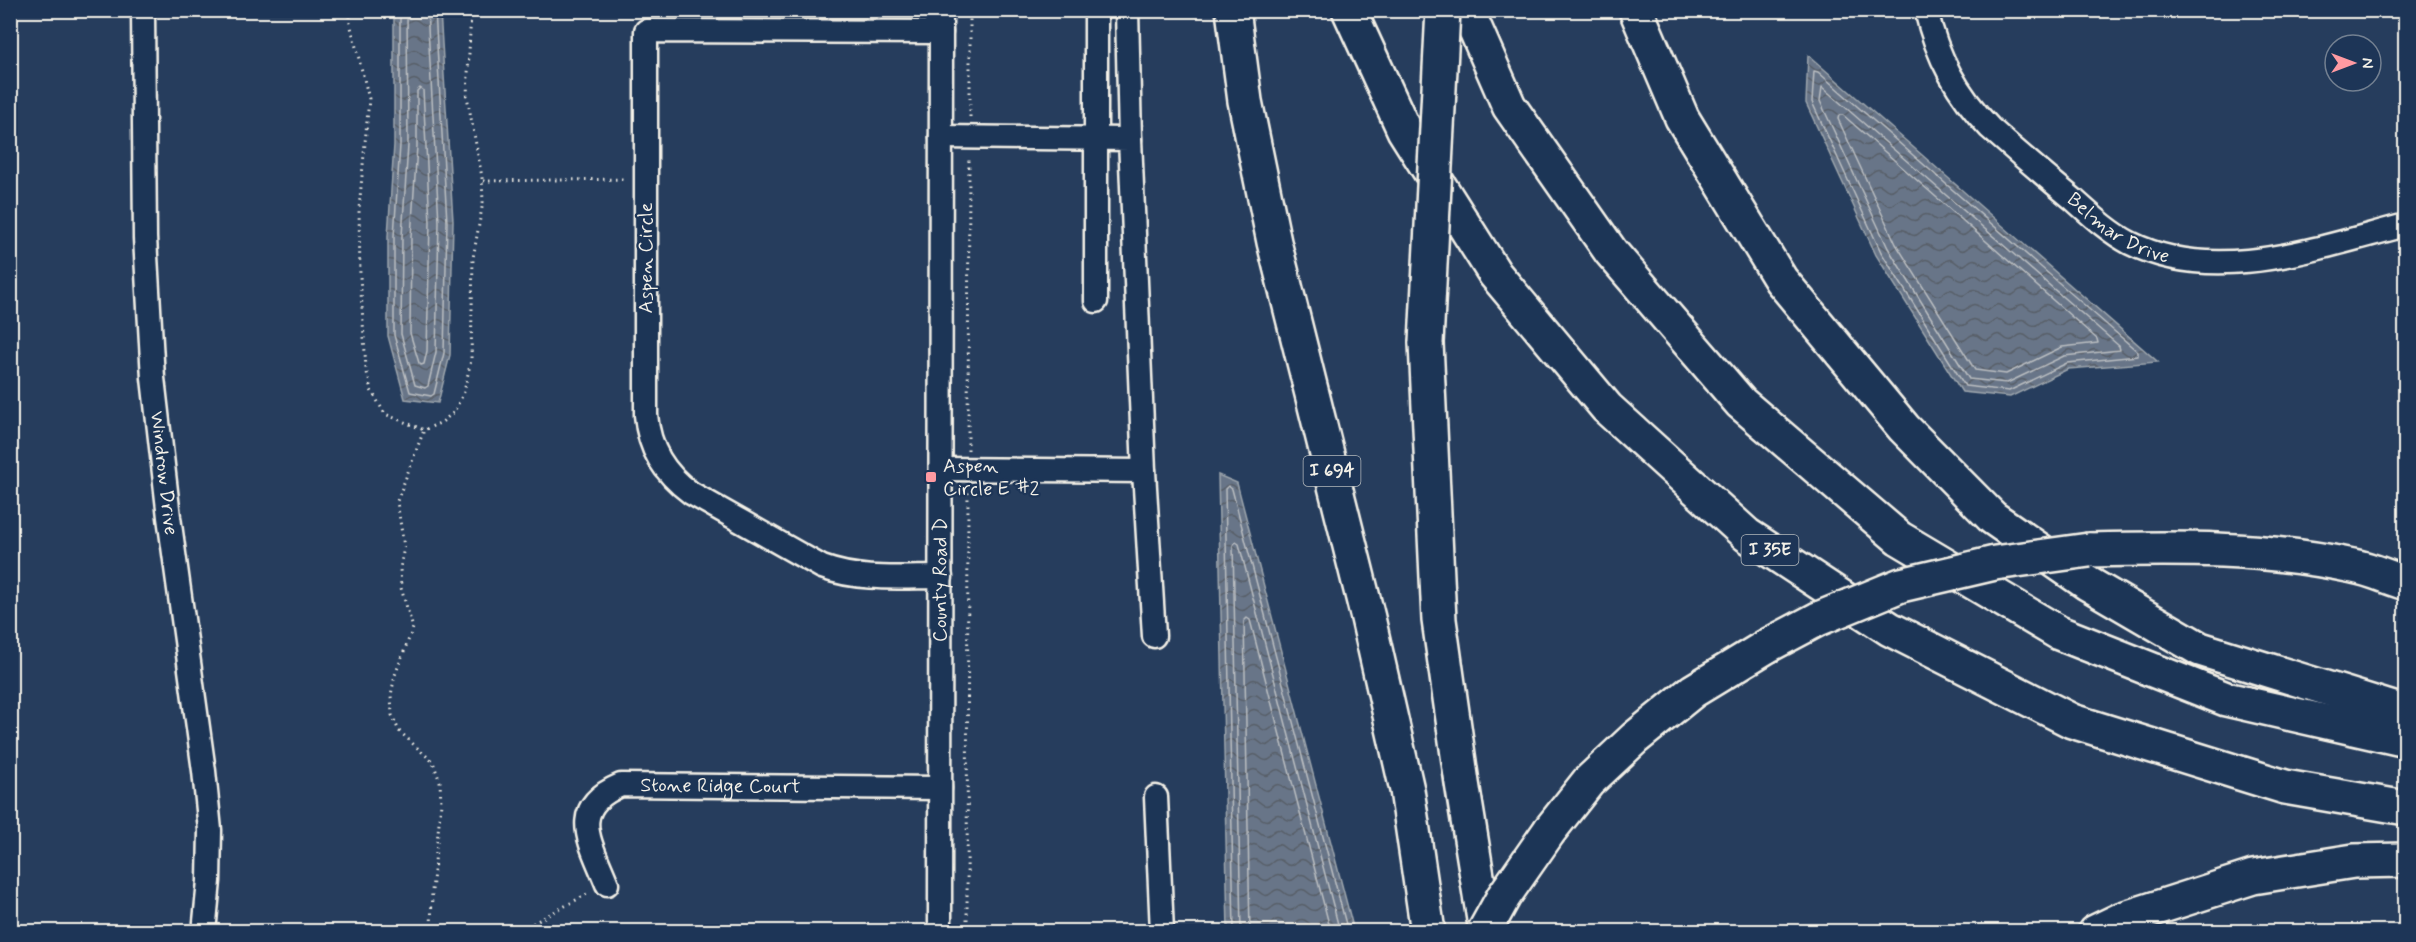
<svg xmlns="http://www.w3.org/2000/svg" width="2416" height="942" viewBox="0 0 2416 942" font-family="Mynerve,sans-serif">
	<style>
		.water { fill: url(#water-waves); stroke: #9fa7ae; stroke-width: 1.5 }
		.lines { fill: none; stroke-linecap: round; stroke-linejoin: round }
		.shore { stroke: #bcbfc2; stroke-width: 1.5 }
		.minor-casing { stroke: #f4f1e8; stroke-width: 27 }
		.highway-casing { stroke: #f4f1e8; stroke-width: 38 }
		.path { stroke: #f4f1e8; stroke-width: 3; stroke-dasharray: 1.5 4.5; stroke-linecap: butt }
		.minor { stroke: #1d3557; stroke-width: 22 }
		.highway { stroke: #1d3557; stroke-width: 33 }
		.highway-bridge-casing { stroke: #f4f1e8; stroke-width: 38; stroke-linecap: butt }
		.highway-bridge { stroke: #1d3557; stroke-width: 33 }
		.poi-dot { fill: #ff9aa2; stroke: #1d3557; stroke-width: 2 }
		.labels { text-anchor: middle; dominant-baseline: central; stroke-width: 4.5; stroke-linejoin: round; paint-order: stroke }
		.shield { fill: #1d3557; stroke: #b4b9bc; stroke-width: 1.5 }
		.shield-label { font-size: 18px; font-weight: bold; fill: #f4f1e8 }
		.street-label { font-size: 20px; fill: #f4f1e8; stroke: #1d3557 }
		.poi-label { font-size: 20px; fill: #f4f1e8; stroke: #1d3557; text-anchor: start }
	</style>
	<defs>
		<pattern id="water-waves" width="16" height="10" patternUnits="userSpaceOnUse" patternTransform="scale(1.5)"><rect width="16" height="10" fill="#677588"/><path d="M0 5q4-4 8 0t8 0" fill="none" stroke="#585e67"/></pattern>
	</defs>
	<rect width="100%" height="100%" fill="#263d5d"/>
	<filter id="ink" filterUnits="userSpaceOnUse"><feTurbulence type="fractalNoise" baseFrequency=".0167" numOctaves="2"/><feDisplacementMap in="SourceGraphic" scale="12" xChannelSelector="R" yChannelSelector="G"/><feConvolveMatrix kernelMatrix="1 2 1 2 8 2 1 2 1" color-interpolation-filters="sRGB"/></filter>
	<g filter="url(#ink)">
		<g class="water">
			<polygon points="394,11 440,11 453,221 450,355 438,403 405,399 388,336 388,236 394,145"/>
			<polygon points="1808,55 2158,362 2068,369 2010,397 1962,392 1876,255 1806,103"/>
			<polygon points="1218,475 1237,483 1354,931 1228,931"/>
		</g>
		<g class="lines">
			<g class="shore">
				<polyline points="400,10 400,145 394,236 394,335 410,392 431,396 434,394 444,353 447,222 435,10"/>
				<polyline points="407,10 408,145 402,236 401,334 415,385 425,388 428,386 436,352 439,222 427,10"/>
				<polygon points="1814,71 1818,72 2138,352 2138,356 2067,363 2009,391 1965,386 1881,252 1812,102"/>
				<polygon points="1822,87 2119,346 2120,350 2064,356 2007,383 1969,379 1888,248 1820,101"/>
				<polygon points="420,88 423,90 430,222 427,351 424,364 421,365 419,363 410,333 411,237 417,146 417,91"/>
				<polygon points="1839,115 1843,115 2097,339 2098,343 2062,347 2006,374 1975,370 1896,244 1838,119"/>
				<polyline points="1234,932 1225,489 1228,486 1232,489 1348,932"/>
				<polyline points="1241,932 1233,545 1236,542 1239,544 1340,932"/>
				<polyline points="1250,932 1244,621 1247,618 1250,620 1331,932"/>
			</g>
			<defs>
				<g id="minor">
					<path id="s1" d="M 143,10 L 145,238 L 153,378 L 169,517 L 204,771 L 210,830 L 209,881 L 204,932"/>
					<polyline points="1096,10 1096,301"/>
					<polyline points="1127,10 1130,139"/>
					<path id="s2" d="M 1926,10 C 1937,57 1957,94 1990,128 C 2017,152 2045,176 2073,199 C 2091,215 2109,232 2130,243 C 2216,286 2319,247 2406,225"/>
					<polyline points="941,469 1144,471 1130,139 941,137"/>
					<polyline points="1144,471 1154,636"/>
					<path d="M 941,577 C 900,577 860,581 822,567 L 691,493 C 664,473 649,449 646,415 L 646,31 L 941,32"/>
					<polyline points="1156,797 1162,932"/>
					<path id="s3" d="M 607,884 C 591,843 566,808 621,785 L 940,788"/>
					<path id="s4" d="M 940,932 L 941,10"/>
				</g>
				<g id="highway">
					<polyline points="1233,10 1245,101 1274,242 1368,618 1407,790 1428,932"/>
					<polyline points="1349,10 1404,130 1495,274 1607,408 1747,535 1890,629 2072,721 2285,787 2406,808"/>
					<polyline points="1467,10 1509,106 1611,252 1741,403 1899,538 2059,633 2226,699 2406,740"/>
					<polyline points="1636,10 1682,118 1781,280 1904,428 1993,518 2087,583 2200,649 2406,713"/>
					<polyline points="1426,343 1439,620 1462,783 1486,932"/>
					<path d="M 2089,550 C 2180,548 2263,547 2353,566 C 2371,569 2389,578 2406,583"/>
					<polyline points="1550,830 1588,782 1635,738 1693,691 1767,646"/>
					<polyline points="2095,932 2122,919 2253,877 2354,861 2406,860"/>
				</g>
			</defs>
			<use href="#minor" class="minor-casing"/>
			<use href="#highway" class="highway-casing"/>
			<g class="path">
				<polyline points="350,10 350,23 369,99 359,209 360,276 366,368 371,390 385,414 424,430"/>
				<polyline points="970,117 970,10"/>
				<polyline points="483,181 626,179"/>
				<polyline points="968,450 969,156"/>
				<polyline points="431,932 432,891 441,803 440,782 433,762 399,731 392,715 391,695 395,675 413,628 401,588 400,569 404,547 397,501 424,430 442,422 454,412 464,392 471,360 473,258 483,202 482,177 467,96 471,10"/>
				<polyline points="517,932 589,893"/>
				<polyline points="967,932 968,489"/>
			</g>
			<use href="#minor" class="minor"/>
			<use href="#highway" class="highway"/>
			<defs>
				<g id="highway-bridge">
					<polyline points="1426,343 1443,10"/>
					<polyline points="1767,646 1818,619 1901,585 1995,563 2089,550"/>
					<polyline points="1484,932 1504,896 1550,830"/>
				</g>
			</defs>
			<use href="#highway-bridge" class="highway-bridge-casing"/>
			<use href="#highway-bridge" class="highway-bridge"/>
		</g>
	</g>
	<rect class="poi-dot" x="925" y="471" width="12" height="12" rx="3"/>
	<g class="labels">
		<g class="shield">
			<rect x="1303.5" y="456" width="57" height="30" rx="4.5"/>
			<rect x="1741.5" y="535" width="57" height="30" rx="4.5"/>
		</g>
		<g class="shield-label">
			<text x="1332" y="471">I 694</text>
			<text x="1770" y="550">I 35E</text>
		</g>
		<g class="street-label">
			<text stroke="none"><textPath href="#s2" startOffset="300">Belmar Drive</textPath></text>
			<text transform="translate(646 258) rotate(-90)">Aspen Circle</text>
			<text stroke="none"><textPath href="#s1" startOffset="464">Windrow Drive</textPath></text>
			<text stroke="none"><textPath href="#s4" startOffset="352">County Road D</textPath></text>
			<text stroke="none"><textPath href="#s3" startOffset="218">Stone Ridge Court</textPath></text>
		</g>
		<g class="poi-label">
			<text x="943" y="466">Aspen<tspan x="943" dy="23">Circle E #2</tspan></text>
		</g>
	</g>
	<rect width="2416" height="942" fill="none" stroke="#1d3557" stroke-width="36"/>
	<rect x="18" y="18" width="2380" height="906" fill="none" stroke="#f4f1e8" stroke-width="2" filter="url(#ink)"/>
	<g transform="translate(2353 63) rotate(90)"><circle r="28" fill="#1d3557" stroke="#738091" stroke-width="1.5"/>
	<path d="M0-4.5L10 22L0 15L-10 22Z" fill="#ff9aa2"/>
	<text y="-9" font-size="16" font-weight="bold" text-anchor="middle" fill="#f4f1e8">N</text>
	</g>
</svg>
